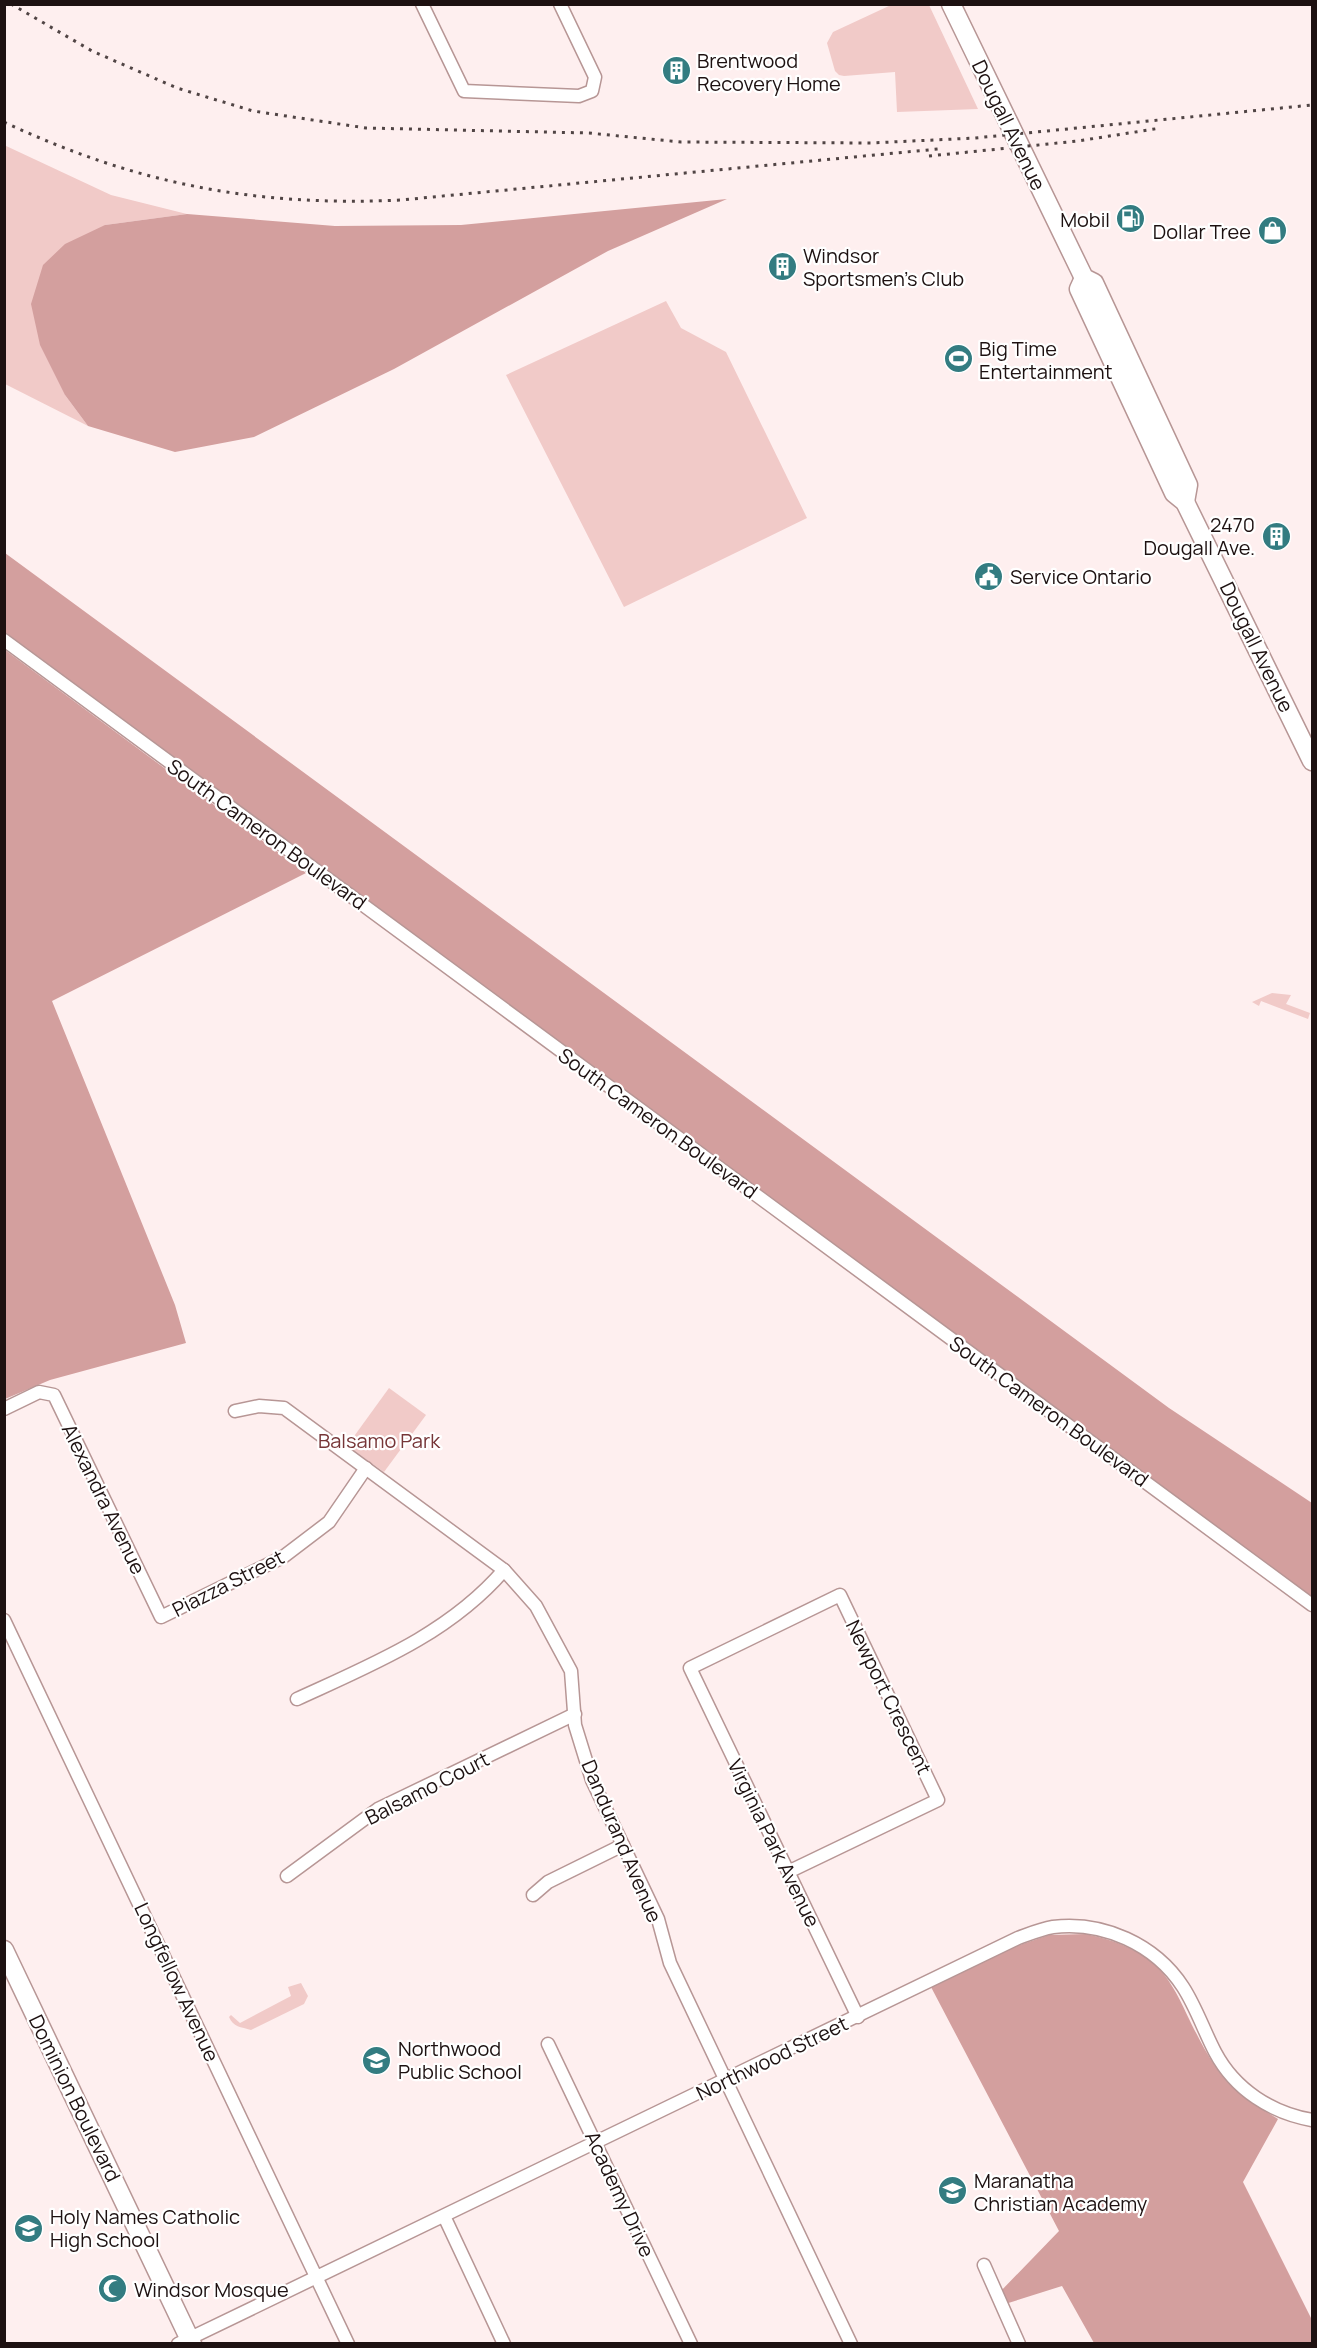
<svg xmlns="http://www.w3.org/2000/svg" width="1317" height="2348" viewBox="0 0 1317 2348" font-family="Manrope,sans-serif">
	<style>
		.green { fill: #f1cac8 }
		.forest { fill: #d39f9e }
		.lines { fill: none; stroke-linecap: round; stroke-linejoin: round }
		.street-casing { stroke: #b79695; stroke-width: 15 }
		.secondary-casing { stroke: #b79695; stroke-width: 21 }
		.street { stroke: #fff; stroke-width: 12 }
		.secondary { stroke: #fff; stroke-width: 18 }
		.rail { stroke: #504444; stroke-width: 3; stroke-dasharray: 3 6; stroke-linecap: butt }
		.labels { text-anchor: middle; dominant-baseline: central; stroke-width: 4.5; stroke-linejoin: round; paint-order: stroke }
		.poi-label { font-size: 20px; fill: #1d1111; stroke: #fff; text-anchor: start }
		.street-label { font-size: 20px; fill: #1d1111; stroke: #fff }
		.park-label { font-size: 20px; fill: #763537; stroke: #fff }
	</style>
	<rect width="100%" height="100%" fill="#feefef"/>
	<g class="green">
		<polygon points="891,5 929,5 978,109 897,112 895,72 844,76 839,75 835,71 827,43 833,32"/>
		<polygon points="4,145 111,195 187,214 105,225 65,395 88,426 5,384"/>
		<polygon points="666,301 681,328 726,352 807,518 624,607 506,375"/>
		<polygon points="1272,993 1291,995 1286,1004 1310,1013 1308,1019 1261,1001 1259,1006 1252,1002"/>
		<polygon points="389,1388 426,1415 384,1472 347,1446"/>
		<path d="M 301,1983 L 308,1996 L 304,2004 L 251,2030 C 241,2027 233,2027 229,2017 L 231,2015 L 240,2023 L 291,1996 L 288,1987 Z"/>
	</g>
	<g class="forest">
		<polygon points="727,199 608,251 394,369 254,437 175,452 88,426 65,395 40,345 31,304 43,265 65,244 105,225 187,214 335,226 461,225"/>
		<polygon points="5,553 1169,1408 1312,1503 1312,1597 5,632"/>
		<polygon points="5,650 306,873 52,1001 175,1305 186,1343 50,1380 5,1399"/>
		<path d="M 1086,1934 C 1182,1955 1170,1997 1215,2066 C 1231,2091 1254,2104 1278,2119 L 1243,2182 L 1312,2320 L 1312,2343 L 1094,2343 L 1062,2286 L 1002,2305 L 997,2295 L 1059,2231 L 931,1987 L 1008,1949 L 1049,1935 Z"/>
	</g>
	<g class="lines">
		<defs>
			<g id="street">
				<polyline points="422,4 464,91 579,96 592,91 595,77 560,4"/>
				<polyline points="4,640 1312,1605"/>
				<polyline points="4,1409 39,1392 54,1395 161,1617 283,1557 329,1522 366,1468"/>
				<polyline points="235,1411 259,1406 284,1408 504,1570 536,1606 571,1671 575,1725 592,1780 658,1919 670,1963 851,2344"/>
				<polyline points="4,1620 348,2344"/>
				<path d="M 297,1699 C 371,1665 449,1634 504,1570"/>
				<polyline points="788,1872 938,1800 840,1595 690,1668 858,2017"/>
				<polyline points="287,1876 378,1809 575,1714"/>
				<polyline points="533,1895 548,1882 623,1845"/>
				<polyline points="548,2044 691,2344"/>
				<polyline points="444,2216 504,2344"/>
				<polyline points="984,2265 1019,2344"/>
				<path d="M 178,2344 L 1018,1938 C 1029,1934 1041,1929 1053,1927 C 1103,1921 1155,1944 1183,1987 C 1196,2007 1204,2031 1215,2052 C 1235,2090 1272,2113 1312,2120"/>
			</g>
			<g id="secondary">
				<polyline points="951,4 1084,278 1094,283 1188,485 1185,502"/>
				<polyline points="1084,278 1079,289 1174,493 1185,502 1312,761"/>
				<polyline points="4,1950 192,2344"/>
			</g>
		</defs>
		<use href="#street" class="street-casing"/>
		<use href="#secondary" class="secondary-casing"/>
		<use href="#street" class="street"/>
		<use href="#secondary" class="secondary"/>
		<g class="rail">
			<polyline points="11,4 92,51 177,88 253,111 366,128 589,133 681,142 871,143 975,138 1312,105"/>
			<path d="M 4,122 C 136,184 256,207 401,200 L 938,149"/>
			<polyline points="929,156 1078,141 1161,128"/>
		</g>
	</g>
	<defs>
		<symbol id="building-disc" viewBox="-11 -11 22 22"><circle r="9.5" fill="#337c81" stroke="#fff"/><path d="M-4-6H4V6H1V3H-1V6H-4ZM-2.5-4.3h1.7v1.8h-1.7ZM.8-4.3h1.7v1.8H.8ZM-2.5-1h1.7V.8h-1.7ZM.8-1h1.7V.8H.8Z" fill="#fff"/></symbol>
		<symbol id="fuel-disc" viewBox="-11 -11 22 22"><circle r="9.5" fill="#337c81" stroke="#fff"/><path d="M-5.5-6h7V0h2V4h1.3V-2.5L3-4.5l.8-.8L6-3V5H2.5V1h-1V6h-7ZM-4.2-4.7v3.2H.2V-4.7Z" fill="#fff"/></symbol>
		<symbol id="shop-disc" viewBox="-11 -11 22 22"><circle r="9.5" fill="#337c81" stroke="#fff"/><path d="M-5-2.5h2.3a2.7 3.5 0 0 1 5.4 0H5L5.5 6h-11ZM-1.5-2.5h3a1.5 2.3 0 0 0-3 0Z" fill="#fff"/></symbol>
		<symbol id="stadium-disc" viewBox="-11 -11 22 22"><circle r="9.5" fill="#337c81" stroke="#fff"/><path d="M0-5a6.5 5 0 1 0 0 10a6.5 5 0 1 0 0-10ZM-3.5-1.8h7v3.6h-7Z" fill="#fff"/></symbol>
		<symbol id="civic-disc" viewBox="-11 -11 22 22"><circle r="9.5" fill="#337c81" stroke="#fff"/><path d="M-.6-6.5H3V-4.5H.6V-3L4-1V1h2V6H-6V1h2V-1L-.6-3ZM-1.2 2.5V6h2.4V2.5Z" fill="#fff"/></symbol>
		<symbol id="school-disc" viewBox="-11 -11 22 22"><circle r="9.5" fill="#337c81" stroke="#fff"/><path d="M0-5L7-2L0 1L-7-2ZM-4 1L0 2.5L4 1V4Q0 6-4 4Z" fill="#fff"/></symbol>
		<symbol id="mosque-disc" viewBox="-11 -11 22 22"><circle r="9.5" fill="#337c81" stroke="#fff"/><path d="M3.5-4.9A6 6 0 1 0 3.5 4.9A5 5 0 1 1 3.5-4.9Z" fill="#fff"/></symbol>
	</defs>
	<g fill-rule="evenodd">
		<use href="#building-disc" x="660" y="54" width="33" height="33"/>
		<use href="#fuel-disc" x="1114" y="202" width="33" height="33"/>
		<use href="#shop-disc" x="1256" y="214" width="33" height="33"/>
		<use href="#building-disc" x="766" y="250" width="33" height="33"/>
		<use href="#stadium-disc" x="942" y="342" width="33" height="33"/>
		<use href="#building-disc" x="1260" y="520" width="33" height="33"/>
		<use href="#civic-disc" x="972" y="560" width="33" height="33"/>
		<use href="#school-disc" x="360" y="2044" width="33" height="33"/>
		<use href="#school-disc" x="936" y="2174" width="33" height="33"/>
		<use href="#school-disc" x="12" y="2212" width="33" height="33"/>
		<use href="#mosque-disc" x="96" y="2272" width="33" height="33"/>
	</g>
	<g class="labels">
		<g class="poi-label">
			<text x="697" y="60">Brentwood<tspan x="697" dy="23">Recovery Home</tspan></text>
			<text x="1110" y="219" text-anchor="end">Mobil</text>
			<text x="1251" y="231" text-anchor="end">Dollar Tree</text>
			<text x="803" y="255">Windsor<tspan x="803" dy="23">Sportsmen's Club</tspan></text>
			<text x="979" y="348">Big Time<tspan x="979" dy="23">Entertainment</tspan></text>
			<text x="1255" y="524" text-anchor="end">2470<tspan x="1255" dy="23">Dougall Ave.</tspan></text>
			<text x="1010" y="576">Service Ontario</text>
			<text x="398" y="2048">Northwood<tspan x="398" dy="23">Public School</tspan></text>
			<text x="974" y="2180">Maranatha<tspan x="974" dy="23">Christian Academy</tspan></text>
			<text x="50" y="2216">Holy Names Catholic<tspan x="50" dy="23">High School</tspan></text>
			<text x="134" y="2289">Windsor Mosque</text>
		</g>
		<g class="street-label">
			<text transform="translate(1009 125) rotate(64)">Dougall Avenue</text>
			<text transform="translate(1257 647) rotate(64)">Dougall Avenue</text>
			<text transform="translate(267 834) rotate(36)">South Cameron Boulevard</text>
			<text transform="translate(658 1123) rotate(36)">South Cameron Boulevard</text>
			<text transform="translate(1049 1411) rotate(36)">South Cameron Boulevard</text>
			<text transform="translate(104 1499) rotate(64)">Alexandra Avenue</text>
			<text transform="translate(228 1583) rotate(-27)">Piazza Street</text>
			<text transform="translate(889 1697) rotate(64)">Newport Crescent</text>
			<text transform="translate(427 1788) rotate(-27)">Balsamo Court</text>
			<text transform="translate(622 1841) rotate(67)">Dandurand Avenue</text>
			<text transform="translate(774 1843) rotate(64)">Virginia Park Avenue</text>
			<text transform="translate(177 1982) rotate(65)">Longfellow Avenue</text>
			<text transform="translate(772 2058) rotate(-26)">Northwood Street</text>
			<text transform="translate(75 2098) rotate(64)">Dominion Boulevard</text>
			<text transform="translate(620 2194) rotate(65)">Academy Drive</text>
		</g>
		<g class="park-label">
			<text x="379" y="1440">Balsamo Park</text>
		</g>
	</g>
	<rect width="1317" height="2348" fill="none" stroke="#1d1111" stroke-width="12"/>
</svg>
